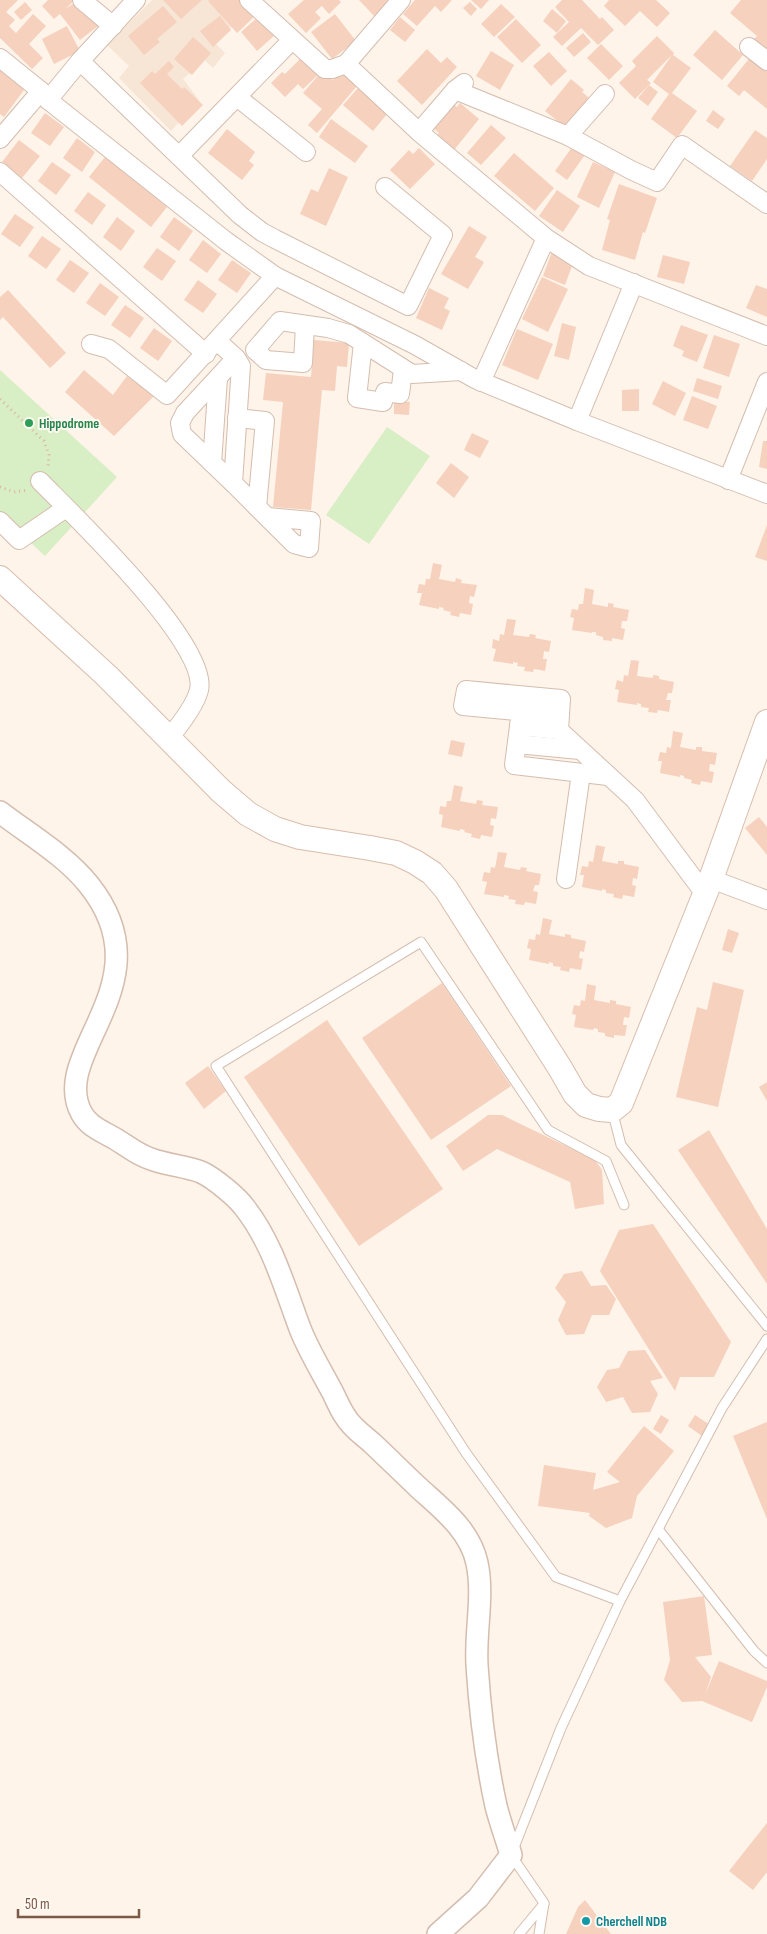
<svg xmlns="http://www.w3.org/2000/svg" width="767" height="1934" viewBox="0 0 767 1934" font-family="'Sofia Sans Condensed',sans-serif">
	<style>
		.residential { fill: #f7e6d6 }
		.green { fill: #d8eec5 }
		.building { fill: #f6d1be }
		.lines { fill: none; stroke-linecap: round; stroke-linejoin: round }
		.service-casing { stroke: #d4bdaf; stroke-width: 11 }
		.minor-casing { stroke: #d4bdaf; stroke-width: 20 }
		.tertiary-casing { stroke: #d4bdaf; stroke-width: 24 }
		.secondary-casing { stroke: #d8bdac; stroke-width: 26 }
		.path { stroke: #dcb4a0; stroke-width: 3; stroke-dasharray: 1 4; stroke-linecap: butt }
		.service { stroke: #fff; stroke-width: 9 }
		.minor { stroke: #fff; stroke-width: 18 }
		.tertiary { stroke: #fff; stroke-width: 21 }
		.secondary { stroke: #fff; stroke-width: 24 }
		.leisure-dot { fill: #2e9e5b; stroke: #fff9f1; stroke-width: 2 }
		.culture-dot { fill: #0f9aa8; stroke: #fff9f1; stroke-width: 2 }
		.labels { text-anchor: middle; dominant-baseline: central; stroke-width: 4; stroke-linejoin: round; paint-order: stroke }
		.leisure-label { font-size: 14px; font-weight: bold; fill: #27864d; stroke: #fff9f1; text-anchor: start }
		.culture-label { font-size: 14px; font-weight: bold; fill: #0d838f; stroke: #fff9f1; text-anchor: start }
	</style>
	<rect width="100%" height="100%" fill="#fef4e9"/>
	<polygon class="residential" points="152,0 223,0 241,17 216,44 225,53 213,68 197,53 191,72 183,79 199,100 171,131 119,78 129,66 107,45"/>
	<g class="green">
		<polygon points="0,370 117,477 45,556 0,514"/>
		<polygon points="387,427 430,456 369,544 326,515"/>
	</g>
	<g class="building">
		<polygon points="0,0 18,0 6,12 15,20 9,26 16,33 33,14 46,26 29,44 43,58 32,69 0,38"/>
		<polygon points="48,0 75,0 65,9 79,0 98,26 80,40 60,14 54,19 42,6"/>
		<polygon points="163,0 202,0 181,19"/>
		<polygon points="210,0 241,0 255,16 237,33 208,1"/>
		<polygon points="304,0 339,0 341,2 329,14 322,6 315,12 321,18 306,33 288,14"/>
		<polygon points="359,0 395,0 376,18"/>
		<polygon points="415,0 452,0 441,12 435,6 417,26 403,14"/>
		<polygon points="471,0 489,0 481,9"/>
		<polygon points="562,0 582,0 600,19 602,17 614,30 598,45 581,28 562,46 553,37 569,22 555,7"/>
		<polygon points="609,0 656,0 670,13 657,27 640,11 625,26 604,6"/>
		<polygon points="741,0 767,0 767,50 754,39 757,36 730,13"/>
		<polygon points="25,2 32,10 21,20 14,12"/>
		<polygon points="470,2 477,9 471,16 463,8"/>
		<polygon points="501,4 515,17 494,37 481,24"/>
		<polygon points="163,6 177,22 157,39 160,42 144,55 128,36"/>
		<polygon points="552,9 566,21 557,33 543,21"/>
		<polygon points="335,14 356,41 332,59 311,32"/>
		<polygon points="220,16 231,30 213,47 200,31"/>
		<polygon points="258,17 275,35 257,51 241,32"/>
		<polygon points="400,17 415,30 405,42 390,30"/>
		<polygon points="516,19 541,45 522,63 497,37"/>
		<polygon points="67,26 80,51 54,64 42,39"/>
		<polygon points="715,30 743,55 722,80 693,55"/>
		<polygon points="583,33 591,42 574,57 566,48"/>
		<polygon points="657,36 674,53 673,55 691,68 672,93 697,111 677,138 651,119 669,94 653,82 672,55 647,80 651,83 635,99 619,83 636,66 632,61"/>
		<polygon points="193,37 211,53 192,75 174,59"/>
		<polygon points="601,44 623,66 609,80 587,58"/>
		<polygon points="427,49 441,63 447,57 457,67 422,105 397,81"/>
		<polygon points="491,51 514,65 500,90 476,76"/>
		<polygon points="549,52 567,71 551,86 533,66"/>
		<polygon points="305,54 322,71 303,89 298,84 285,97 271,83 282,72 285,74"/>
		<polygon points="752,55 767,68 767,109 744,90 739,96 727,86"/>
		<polygon points="0,59 32,79 4,117 0,114"/>
		<polygon points="169,61 174,67 167,74 182,89 184,87 203,105 182,126 140,83 152,71 155,74"/>
		<polygon points="346,66 362,80 317,133 308,125 322,109 303,93 323,70 333,80"/>
		<polygon points="571,79 584,90 582,92 594,102 570,131 545,111"/>
		<polygon points="649,85 658,92 648,106 638,98"/>
		<polygon points="358,88 387,114 373,131 343,105"/>
		<polygon points="460,103 479,119 450,155 433,140 439,133 433,128 453,104 457,107"/>
		<polygon points="713,110 725,119 718,129 706,121"/>
		<polygon points="45,113 64,127 50,146 31,133"/>
		<polygon points="331,119 368,146 355,163 319,137"/>
		<polygon points="491,125 506,138 481,165 467,153"/>
		<polygon points="227,129 255,152 249,161 254,165 242,180 208,153"/>
		<polygon points="755,130 767,138 767,159 752,181 730,166"/>
		<polygon points="77,138 95,152 82,172 63,158"/>
		<polygon points="19,140 40,156 22,178 2,162"/>
		<polygon points="575,143 587,152 567,180 555,171"/>
		<polygon points="419,148 435,164 410,189 390,170 409,150 413,154"/>
		<polygon points="514,153 554,188 535,211 494,176"/>
		<polygon points="105,157 167,207 151,227 89,177"/>
		<polygon points="52,162 71,175 56,195 38,181"/>
		<polygon points="593,162 615,172 599,208 577,197"/>
		<polygon points="329,168 348,177 326,226 300,214 311,189 318,192"/>
		<polygon points="619,184 657,198 645,233 643,232 635,260 602,250 610,220 607,219"/>
		<polygon points="557,190 580,206 563,232 539,216"/>
		<polygon points="88,192 106,205 92,225 74,211"/>
		<polygon points="15,214 34,227 20,247 1,234"/>
		<polygon points="117,217 135,231 121,251 103,237"/>
		<polygon points="174,217 193,231 179,251 160,237"/>
		<polygon points="469,226 487,237 475,257 484,262 468,289 441,274"/>
		<polygon points="42,236 61,249 46,269 28,256"/>
		<polygon points="203,240 221,254 207,273 189,260"/>
		<polygon points="157,248 176,261 162,281 143,267"/>
		<polygon points="553,249 575,258 565,285 543,276"/>
		<polygon points="663,255 690,262 684,284 657,277"/>
		<polygon points="70,260 89,273 74,293 56,280"/>
		<polygon points="232,260 251,273 237,293 218,280"/>
		<polygon points="542,277 568,289 548,332 522,319"/>
		<polygon points="198,280 217,294 203,313 184,300"/>
		<polygon points="100,283 119,297 105,316 86,303"/>
		<polygon points="756,285 767,289 767,317 746,308"/>
		<polygon points="429,288 449,298 444,308 450,311 442,330 416,318"/>
		<polygon points="8,290 66,353 50,368 3,317 0,320 0,297"/>
		<polygon points="125,305 144,318 130,338 111,325"/>
		<polygon points="562,323 576,327 569,360 554,356"/>
		<polygon points="681,325 708,335 697,362 682,356 684,351 673,346"/>
		<polygon points="154,328 172,341 158,361 140,348"/>
		<polygon points="517,329 553,344 538,380 502,365"/>
		<polygon points="714,335 740,344 729,377 703,368"/>
		<polygon points="314,340 349,343 347,367 337,366 335,391 322,390 311,510 273,507 283,402 263,400 266,373 311,377"/>
		<polygon points="84,370 113,395 127,376 154,396 114,436 65,392"/>
		<polygon points="697,378 722,386 718,399 693,391"/>
		<polygon points="663,381 686,393 675,416 652,404"/>
		<polygon points="639,389 639,411 622,411 622,390"/>
		<polygon points="692,396 717,406 708,429 683,420"/>
		<polygon points="394,401 410,402 409,415 394,414"/>
		<polygon points="472,433 489,441 480,458 464,450"/>
		<polygon points="763,441 767,441 767,469 759,467"/>
		<polygon points="451,463 469,477 454,498 436,483"/>
		<polygon points="767,525 767,561 755,557"/>
		<polygon points="433,563 442,565 439,579 455,582 456,578 462,580 461,583 477,585 474,597 470,596 469,603 473,604 471,615 460,613 459,617 450,615 451,612 443,610 444,608 439,607 439,609 419,605 422,593 417,593 419,584 425,585 426,579 430,579"/>
		<polygon points="585,588 594,590 592,604 608,607 608,603 614,604 613,607 629,610 627,621 622,621 621,628 625,629 623,640 612,638 612,641 603,640 603,637 596,635 596,632 592,632 592,633 572,630 574,618 570,617 572,609 578,610 579,604 583,604"/>
		<polygon points="507,619 516,620 513,635 529,637 530,634 536,635 535,638 551,641 549,652 544,651 543,659 547,659 545,671 534,669 533,672 524,671 525,667 517,666 518,663 513,662 513,664 493,661 496,649 492,648 493,639 499,641 500,634 504,635"/>
		<polygon points="631,660 639,661 637,676 653,678 653,675 659,676 659,679 674,682 672,693 668,693 666,700 671,700 669,712 658,710 657,713 648,712 649,708 641,707 641,704 637,703 637,705 617,702 619,690 615,689 617,680 623,682 624,675 628,676"/>
		<polygon points="673,731 683,733 680,747 696,750 696,747 702,747 702,751 717,753 715,765 710,764 709,771 714,772 712,783 701,781 700,785 691,783 692,780 684,778 684,776 680,775 680,777 660,773 662,761 658,761 660,752 666,753 667,747 671,748"/>
		<polygon points="451,740 465,743 462,757 448,754"/>
		<polygon points="454,785 463,787 460,801 476,804 477,800 483,801 482,805 498,807 496,819 491,818 490,825 494,826 492,837 481,835 480,839 471,837 472,834 464,832 465,830 460,829 460,831 441,827 443,815 439,814 440,806 446,807 447,801 451,801"/>
		<polygon points="759,817 767,827 767,855 745,828"/>
		<polygon points="596,845 605,847 602,861 618,864 618,861 624,861 624,864 639,867 637,879 633,878 632,885 636,886 634,897 623,895 622,899 613,897 614,894 606,893 606,890 602,889 602,891 582,887 584,875 580,875 582,866 588,867 589,861 593,862"/>
		<polygon points="498,852 507,853 504,867 520,870 521,867 527,868 526,871 541,874 539,885 535,885 533,891 538,892 536,904 525,902 524,905 515,904 516,900 508,899 509,896 504,895 504,897 484,894 487,882 482,881 484,872 490,873 491,867 495,868"/>
		<polygon points="543,918 552,920 549,934 565,937 565,934 571,935 571,938 586,941 584,952 580,951 579,958 583,959 581,970 570,968 569,972 560,970 561,967 553,966 553,963 549,962 549,964 529,960 531,949 527,948 529,939 535,940 536,934 540,935"/>
		<polygon points="728,929 739,933 732,953 722,950"/>
		<polygon points="713,982 744,990 718,1107 676,1097 697,1007 707,1010"/>
		<polygon points="442,983 511,1086 431,1140 362,1038"/>
		<polygon points="587,984 596,986 594,1000 610,1003 610,1000 616,1001 616,1004 631,1007 629,1018 624,1017 623,1025 627,1025 625,1036 614,1035 614,1038 605,1036 605,1033 598,1032 598,1029 594,1028 593,1030 574,1027 576,1015 572,1014 574,1005 580,1006 581,1000 585,1001"/>
		<polygon points="327,1020 443,1189 359,1246 244,1077"/>
		<polygon points="208,1066 226,1091 204,1109 185,1083"/>
		<polygon points="767,1082 767,1101 759,1087"/>
		<polygon points="488,1115 502,1115 595,1160 602,1170 604,1204 575,1209 570,1182 497,1149 463,1171 446,1146"/>
		<polygon points="709,1130 767,1229 767,1284 678,1150"/>
		<polygon points="653,1224 731,1342 714,1377 680,1377 675,1391 600,1271 619,1230"/>
		<polygon points="582,1271 591,1286 606,1285 616,1299 609,1315 592,1315 584,1334 566,1335 558,1320 566,1302 555,1288 564,1274"/>
		<polygon points="645,1350 663,1378 650,1381 658,1394 650,1412 632,1413 623,1397 606,1402 597,1387 607,1370 619,1368 628,1351"/>
		<polygon points="661,1415 669,1420 661,1434 653,1429"/>
		<polygon points="695,1415 710,1425 702,1436 688,1426"/>
		<polygon points="767,1422 767,1519 733,1436"/>
		<polygon points="644,1426 674,1451 637,1496 632,1518 606,1528 589,1516 590,1513 538,1506 544,1465 596,1473 593,1490 620,1482 607,1472"/>
		<polygon points="704,1596 712,1655 695,1657 711,1677 705,1695 719,1661 767,1681 767,1687 752,1722 702,1701 682,1702 664,1680 670,1660 663,1602"/>
		<polygon points="767,1823 767,1872 753,1890 729,1871"/>
		<polygon points="585,1900 611,1934 566,1934 578,1907"/>
	</g>
	<g class="lines">
		<defs>
			<g id="service">
				<polyline points="612,1110 621,1145 767,1326"/>
				<polyline points="658,1529 754,1651 767,1663"/>
				<polyline points="620,1601 556,1577 466,1453 216,1066 421,942 548,1130 606,1161 624,1205"/>
				<polyline points="519,1934 544,1904"/>
				<polyline points="539,1934 544,1903 511,1855 561,1728 620,1601 722,1408 767,1339"/>
			</g>
			<g id="minor">
				<polyline points="82,0 113,26"/>
				<polyline points="249,0 325,69 332,69 346,64 401,0"/>
				<polyline points="749,47 767,61"/>
				<polyline points="0,58 41,91 48,100 226,241 275,276 415,345 475,379 577,421 767,494"/>
				<polyline points="80,61 240,215 262,232 275,239 408,306 443,235 385,187"/>
				<polyline points="346,64 419,132 546,238 589,266 767,336"/>
				<polyline points="455,90 568,136 631,170 657,182 682,145 767,204"/>
				<polyline points="237,97 306,152"/>
				<polyline points="48,100 80,61 136,0"/>
				<polyline points="419,132 455,90 464,83"/>
				<polyline points="568,136 605,94"/>
				<polyline points="0,139 41,91"/>
				<polyline points="179,156 292,40"/>
				<polyline points="0,172 206,354"/>
				<polyline points="305,325 303,363 266,360 255,350 280,321 328,328 349,334 412,374 461,371"/>
				<polyline points="217,341 236,358 241,366 233,483 294,544 309,548 311,521 268,517"/>
				<polyline points="363,343 357,398 383,402 385,392 400,394 403,370"/>
				<polyline points="91,344 109,349 167,395 275,276"/>
				<polyline points="481,382 546,238"/>
				<polyline points="237,418 265,421 257,507"/>
				<polyline points="577,421 634,283"/>
				<polyline points="212,463 218,378"/>
				<polyline points="728,480 767,382"/>
				<path d="M 40,481 C 73,515 210,645 199,690 C 195,706 179,726 169,738"/>
				<polyline points="233,483 182,434 180,423 185,413 236,358"/>
				<polyline points="0,521 19,540 66,508"/>
				<polyline points="521,711 514,765 608,776"/>
				<polyline points="560,715 463,706 466,690 561,699 559,730 635,800 705,894"/>
				<polyline points="519,726 559,730"/>
				<polyline points="517,744 580,750"/>
				<polyline points="566,879 581,773"/>
				<polyline points="711,879 767,900"/>
			</g>
			<path id="tertiary" d="M 0,812 C 30,835 66,856 89,885 C 168,984 47,1053 82,1114 C 89,1126 100,1130 112,1137 C 125,1144 137,1155 151,1159 C 167,1165 185,1166 201,1172 C 214,1178 237,1197 245,1208 C 273,1244 285,1289 301,1331 C 310,1353 322,1372 333,1393 C 337,1401 340,1409 345,1416 C 351,1427 363,1435 372,1443 C 388,1458 403,1473 419,1488 C 442,1509 470,1530 477,1563 C 484,1596 475,1631 477,1665 C 480,1712 486,1760 496,1806 C 500,1822 506,1838 511,1855 L 478,1898 L 438,1934"/>
			<polyline id="secondary" points="0,578 107,676 221,791 248,814 275,829 300,837 370,848 396,853 415,862 432,873 446,889 560,1068 575,1094 586,1105 599,1109 612,1110 621,1103 711,879 767,722"/>
		</defs>
		<use href="#service" class="service-casing"/>
		<use href="#minor" class="minor-casing"/>
		<use href="#tertiary" class="tertiary-casing"/>
		<use href="#secondary" class="secondary-casing"/>
		<g class="path">
			<polyline points="0,399 44,441 49,455 48,467"/>
			<polyline points="0,487 14,492 28,490"/>
		</g>
		<use href="#service" class="service"/>
		<use href="#minor" class="minor"/>
		<use href="#tertiary" class="tertiary"/>
		<use href="#secondary" class="secondary"/>
	</g>
	<circle class="leisure-dot" cx="29" cy="423" r="5"/>
	<circle class="culture-dot" cx="586" cy="1921" r="5"/>
	<g class="labels">
		<g class="leisure-label">
			<text x="39" y="423">Hippodrome</text>
		</g>
		<g class="culture-label">
			<text x="596" y="1921">Cherchell NDB</text>
		</g>
	</g>
	<path d="M18 1909v8h121v-8" fill="none" stroke="#7c5849" stroke-width="2.5"/>
	<text x="25" y="1909" font-size="15" fill="#7c5849" stroke="#fff9f1" stroke-width="4" paint-order="stroke">50 m</text>
</svg>
